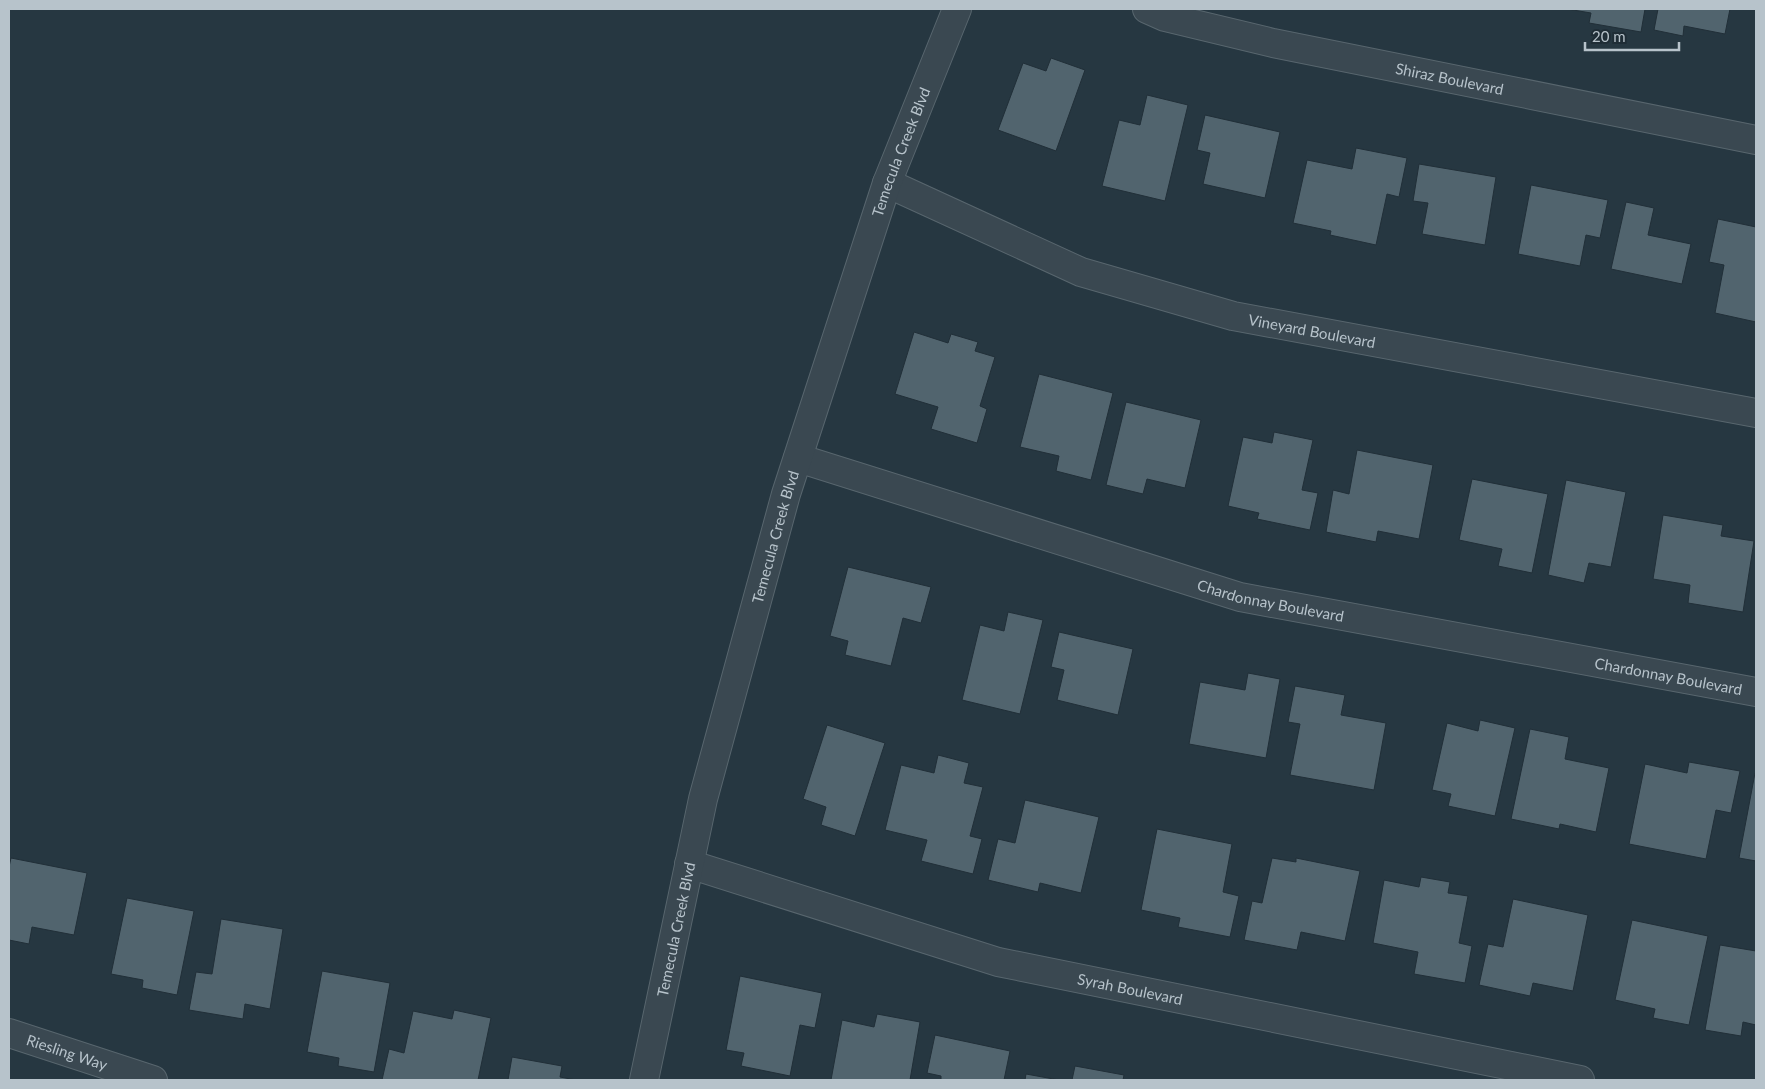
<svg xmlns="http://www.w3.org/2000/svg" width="1765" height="1089" viewBox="0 0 1765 1089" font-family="Lato,sans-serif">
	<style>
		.building { fill: #51646e; stroke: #212f38 }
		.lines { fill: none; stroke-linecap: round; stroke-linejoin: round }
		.minor-casing { stroke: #58666e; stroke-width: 30 }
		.minor { stroke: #3a4851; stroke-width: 28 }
		.labels { text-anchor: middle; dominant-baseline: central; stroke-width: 4; stroke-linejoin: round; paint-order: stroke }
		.street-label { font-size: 15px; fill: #b7c3cb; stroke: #1f2d36 }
	</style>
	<rect width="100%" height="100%" fill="#263741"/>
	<g class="building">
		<polygon points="1567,9 1645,9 1641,32 1589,23 1591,13"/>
		<polygon points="1658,9 1730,9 1725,34 1684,26 1683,36 1654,30"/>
		<polygon points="1051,58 1085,70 1056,151 998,130 1023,63 1046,71"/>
		<polygon points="1147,95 1188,105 1165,201 1102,186 1119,120 1140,125"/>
		<polygon points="1205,115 1280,132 1265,198 1203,184 1210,153 1197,150"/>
		<polygon points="1356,148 1407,158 1399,197 1387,194 1376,245 1330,235 1331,231 1293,223 1307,160 1352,169"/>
		<polygon points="1419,164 1496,177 1485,245 1422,234 1428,203 1413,201"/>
		<polygon points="1531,185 1608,200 1600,238 1586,235 1580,266 1518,254"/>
		<polygon points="1626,202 1654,208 1648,235 1691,244 1682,284 1611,269"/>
		<polygon points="1718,219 1756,227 1756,322 1715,313 1724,265 1709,262"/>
		<polygon points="914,332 948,343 951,334 978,342 975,351 995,357 980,406 987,409 977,443 931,429 938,407 895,394"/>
		<polygon points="1039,374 1113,393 1091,480 1056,471 1059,456 1020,447"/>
		<polygon points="1126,402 1201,420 1185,488 1147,479 1143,494 1106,485"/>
		<polygon points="1274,432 1313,440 1302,490 1318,493 1310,530 1257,519 1259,513 1228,506 1243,437 1272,443"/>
		<polygon points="1357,450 1433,465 1419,539 1378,531 1376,542 1326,532 1333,490 1349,494"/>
		<polygon points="1472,479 1548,494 1532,573 1498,566 1502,549 1459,540"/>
		<polygon points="1566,480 1626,492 1611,567 1589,563 1584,583 1548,575"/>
		<polygon points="1663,515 1723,525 1721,536 1754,541 1743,612 1688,603 1690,585 1653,579"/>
		<polygon points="848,567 931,587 921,623 903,618 891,666 845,655 848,641 830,636"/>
		<polygon points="1008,612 1043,620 1020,714 962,700 980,625 1004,631"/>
		<polygon points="1059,632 1133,649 1118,715 1057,700 1064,670 1051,667"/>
		<polygon points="1248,673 1280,679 1266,758 1189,744 1200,682 1245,690"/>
		<polygon points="1295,686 1345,695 1341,715 1386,723 1374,790 1290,775 1300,724 1288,722"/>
		<polygon points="1480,720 1515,728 1495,816 1448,806 1451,794 1432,790 1447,723 1478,731"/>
		<polygon points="827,725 885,743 855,836 821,825 826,807 803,799"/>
		<polygon points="1530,729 1569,737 1565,759 1609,768 1596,832 1560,824 1559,829 1511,819"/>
		<polygon points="938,755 969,763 964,783 983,787 970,836 982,839 973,874 921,861 927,840 885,830 901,765 934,773"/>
		<polygon points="1689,762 1740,771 1731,813 1716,810 1706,859 1629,844 1645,764 1687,773"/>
		<polygon points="1755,773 1756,773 1756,861 1739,858"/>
		<polygon points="1025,800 1099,817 1081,893 1040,883 1038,892 988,880 998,839 1015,843"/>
		<polygon points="1157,829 1232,844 1223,892 1239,896 1230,937 1178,927 1180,918 1141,910"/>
		<polygon points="11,858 87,873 74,935 32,927 29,944 9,940 9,867"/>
		<polygon points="1272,858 1296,862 1296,858 1360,871 1345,941 1301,932 1297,950 1244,940 1252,901 1262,903"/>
		<polygon points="1421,877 1450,882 1448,893 1468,896 1459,943 1472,946 1465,983 1414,974 1418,952 1373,943 1384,880 1419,887"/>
		<polygon points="127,898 194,911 177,995 142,988 143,980 111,974"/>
		<polygon points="1513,899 1588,915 1573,991 1533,983 1530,996 1479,985 1488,944 1503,947"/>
		<polygon points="221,919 283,929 270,1009 245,1004 243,1019 189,1010 196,972 212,974"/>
		<polygon points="1632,920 1708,936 1689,1025 1653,1018 1655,1009 1615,1000"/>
		<polygon points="1720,945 1756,951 1756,1025 1743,1022 1741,1036 1705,1030"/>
		<polygon points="322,971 390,983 374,1072 338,1066 339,1058 307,1052"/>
		<polygon points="740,976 822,993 815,1028 800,1025 790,1076 741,1066 744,1053 726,1050"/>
		<polygon points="454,1010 491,1018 478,1080 382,1080 389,1049 404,1053 413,1011 452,1019"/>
		<polygon points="877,1014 920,1022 910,1080 831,1080 842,1020 874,1027"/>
		<polygon points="935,1035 1010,1051 1004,1080 941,1080 941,1076 927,1073"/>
		<polygon points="512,1057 562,1066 560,1077 576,1080 508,1080"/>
		<polygon points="1075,1066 1124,1075 1123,1080 1072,1080"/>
		<polygon points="1026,1074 1059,1080 1025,1080"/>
	</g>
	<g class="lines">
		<defs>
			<g id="minor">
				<path id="s1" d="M 1147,9 L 1165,17 L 1273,43 L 1756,140"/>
				<path id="s2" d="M 887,183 L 1081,272 L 1233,316 L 1756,413"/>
				<path id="s3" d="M 798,458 L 1240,597 L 1756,692"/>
				<path id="s4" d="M 689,864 L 998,962 L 1580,1080"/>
				<path id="s5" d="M 9,1033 L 153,1080"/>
				<path id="s6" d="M 644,1080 L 703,799 L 786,494 L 887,183 L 957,9"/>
			</g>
		</defs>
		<use href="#minor" class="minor-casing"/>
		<use href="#minor" class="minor"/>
	</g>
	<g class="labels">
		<g class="street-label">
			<text stroke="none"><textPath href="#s1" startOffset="311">Shiraz Boulevard</textPath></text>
			<text stroke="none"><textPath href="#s6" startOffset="964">Temecula Creek Blvd</textPath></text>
			<text stroke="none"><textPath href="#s2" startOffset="452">Vineyard Boulevard</textPath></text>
			<text stroke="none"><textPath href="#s6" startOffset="559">Temecula Creek Blvd</textPath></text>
			<text stroke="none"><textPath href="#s3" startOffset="494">Chardonnay Boulevard</textPath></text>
			<text stroke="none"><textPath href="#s3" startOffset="899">Chardonnay Boulevard</textPath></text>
			<text stroke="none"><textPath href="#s6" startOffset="154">Temecula Creek Blvd</textPath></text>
			<text stroke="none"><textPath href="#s4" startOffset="459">Syrah Boulevard</textPath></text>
			<text stroke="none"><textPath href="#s5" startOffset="61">Riesling Way</textPath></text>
		</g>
	</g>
	<rect width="1765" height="1089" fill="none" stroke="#b7c3cb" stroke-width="20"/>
	<path d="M1585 42v8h94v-8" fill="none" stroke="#b7c3cb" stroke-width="2.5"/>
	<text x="1592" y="42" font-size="15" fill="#b7c3cb" stroke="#1f2d36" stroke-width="4" paint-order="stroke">20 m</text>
</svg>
